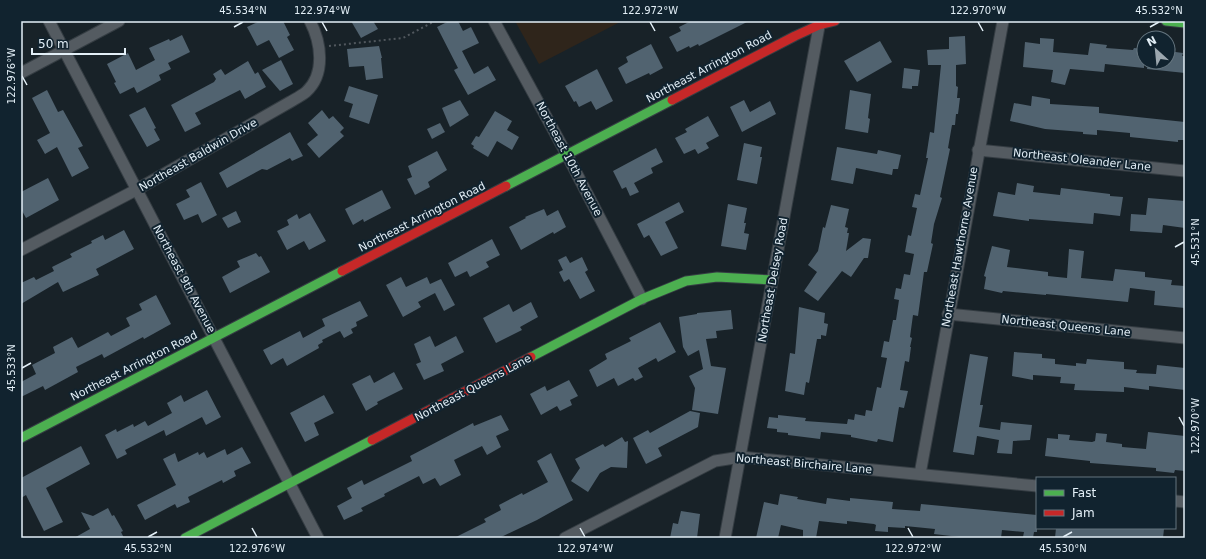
<svg xmlns="http://www.w3.org/2000/svg" width="1206" height="559" viewBox="0 0 1206 559" font-family="'DejaVu Sans',sans-serif">
	<style>
		.education { fill: #2f251b }
		.building { fill: #516370 }
		.lines { fill: none; stroke-linecap: round; stroke-linejoin: round }
		.street-casing { stroke: #353d43; stroke-width: 13 }
		.fast-casing { stroke: #353d43; stroke-width: 11 }
		.jam-casing { stroke: #353d43; stroke-width: 11 }
		.path { stroke: #51585e; stroke-width: 2; stroke-dasharray: 2 3; stroke-linecap: butt }
		.street { stroke: #545b61; stroke-width: 11 }
		.fast { stroke: #4caf50; stroke-width: 9 }
		.jam { stroke: #c62828; stroke-width: 9 }
		.ticks { fill: none; stroke: #e3eff7; stroke-width: 1.5 }
		.labels { text-anchor: middle; dominant-baseline: central; stroke-width: 4; stroke-linejoin: round; paint-order: stroke }
		.street-label { font-size: 11px; fill: #e3eff7; stroke: #11232f }
		.neatline { fill: none; stroke: #e3eff7; stroke-width: 1.5 }
		.ticks-label { font-size: 10px; text-anchor: middle; fill: #e3eff7 }
	</style>
	<rect width="100%" height="100%" fill="#182228"/>
	<polygon class="education" points="515,21 622,21 539,64"/>
	<g class="building">
		<polygon points="260,21 283,21 290,35 287,37 294,50 279,58 269,40 257,46 247,27"/>
		<polygon points="351,21 373,21 378,29 361,38"/>
		<polygon points="449,21 458,21 463,31 471,27 479,43 462,51 474,74 488,66 496,80 468,95 454,70 458,68 437,27"/>
		<polygon points="691,21 749,21 699,46 698,44 690,48 689,46 677,52 669,37 681,31 679,27"/>
		<polygon points="182,35 190,52 168,63 171,69 159,75 161,80 137,93 134,87 120,94 114,83 116,82 107,64 128,53 136,70 155,60 149,48 169,39 170,41"/>
		<polygon points="965,36 966,64 956,65 956,86 958,87 957,98 960,98 958,114 956,114 955,125 952,125 948,148 950,149 940,197 942,198 934,224 931,243 933,244 927,272 924,272 918,316 913,315 910,337 912,338 910,347 911,347 909,362 905,361 900,390 908,391 904,408 899,407 893,442 878,439 877,442 851,437 851,435 821,432 820,439 788,435 788,433 777,432 777,429 767,428 769,417 778,418 778,415 806,418 805,421 847,424 848,419 854,420 855,414 865,416 866,410 872,411 877,387 881,388 887,358 881,357 884,341 889,342 893,320 896,320 899,300 894,299 896,288 901,289 904,274 910,275 914,254 905,252 908,235 911,236 917,208 912,207 915,194 920,195 928,158 926,158 930,132 934,133 941,65 928,65 927,50 949,49 949,37"/>
		<polygon points="1040,38 1054,39 1053,52 1088,55 1090,43 1107,45 1106,48 1133,50 1134,48 1144,49 1144,68 1105,64 1104,72 1070,69 1065,85 1051,82 1053,70 1023,67 1025,42 1040,44"/>
		<polygon points="880,41 892,62 857,82 844,61"/>
		<polygon points="651,44 663,68 650,75 649,73 626,84 618,68 628,62 626,57"/>
		<polygon points="379,46 382,58 381,58 383,78 366,80 364,66 349,67 347,49"/>
		<polygon points="1168,51 1183,53 1182,56 1185,56 1185,73 1147,69 1148,62 1168,62"/>
		<polygon points="281,60 293,84 280,91 262,70"/>
		<polygon points="248,61 255,74 258,72 266,87 245,99 240,90 195,113 201,124 185,132 171,105 214,82 216,79 213,74 221,69 225,75"/>
		<polygon points="904,68 920,70 918,86 912,86 912,89 902,88"/>
		<polygon points="597,69 613,101 596,110 591,101 579,107 576,101 574,102 565,86"/>
		<polygon points="349,86 378,95 369,124 349,117 353,104 344,101"/>
		<polygon points="47,90 58,112 63,110 83,146 78,148 89,168 72,177 57,147 45,154 37,140 50,133 32,98"/>
		<polygon points="850,90 871,94 868,118 870,119 868,133 845,129"/>
		<polygon points="1032,96 1050,99 1050,104 1099,107 1099,113 1185,122 1185,140 1178,140 1178,142 1130,137 1130,133 1097,130 1097,135 1083,134 1083,132 1045,129 1010,121 1014,103 1031,106"/>
		<polygon points="460,100 469,115 450,127 442,108"/>
		<polygon points="744,100 750,112 770,101 776,114 742,132 730,107"/>
		<polygon points="145,107 156,128 154,129 160,140 147,147 129,115"/>
		<polygon points="322,110 329,119 333,116 344,128 340,132 344,136 319,158 307,144 318,135 308,123"/>
		<polygon points="495,111 512,121 507,130 519,137 512,150 497,141 488,157 473,148 474,146 471,144 476,136 479,137"/>
		<polygon points="708,116 719,136 706,143 709,148 698,154 695,149 684,154 675,138 687,132 685,129"/>
		<polygon points="440,123 445,132 432,139 427,129"/>
		<polygon points="290,132 303,156 292,161 290,158 267,170 262,169 227,188 219,173"/>
		<polygon points="744,143 762,147 760,157 762,157 757,184 737,180"/>
		<polygon points="837,147 877,154 878,150 901,155 898,169 893,169 892,175 856,168 853,184 831,180"/>
		<polygon points="656,148 663,162 651,168 653,173 634,183 639,192 630,196 626,187 622,189 613,171"/>
		<polygon points="437,151 447,170 428,182 430,187 415,195 407,179 412,177 408,166"/>
		<polygon points="48,178 59,200 26,218 21,209 21,192"/>
		<polygon points="201,182 217,215 202,223 198,214 184,220 176,204 190,197 186,190"/>
		<polygon points="1017,183 1034,186 1033,192 1060,195 1061,188 1110,194 1110,196 1123,197 1120,216 1094,213 1093,224 1029,219 1029,221 993,216 998,192 1015,195"/>
		<polygon points="382,190 391,208 364,222 363,219 353,225 345,209"/>
		<polygon points="1148,198 1185,201 1185,228 1163,225 1162,233 1130,231 1131,214 1146,215"/>
		<polygon points="679,202 684,212 665,222 678,248 661,256 649,235 644,238 637,224"/>
		<polygon points="728,204 747,208 744,223 746,223 744,233 749,234 746,250 721,246"/>
		<polygon points="831,205 849,209 845,227 848,228 847,233 849,233 846,251 863,238 871,239 868,258 864,258 851,277 842,271 818,301 804,291 817,272 808,265 818,251 823,227 825,228"/>
		<polygon points="544,209 547,216 558,210 566,227 554,234 553,232 521,250 509,227 526,218 525,217"/>
		<polygon points="236,211 241,222 228,228 222,218"/>
		<polygon points="310,213 326,241 309,250 304,241 287,250 277,231 289,225 287,220 297,214 299,219"/>
		<polygon points="124,230 134,249 96,269 99,275 63,292 58,282 21,304 21,283 34,277 36,280 54,271 52,267 72,257 70,254 92,243 91,241 103,235 105,240"/>
		<polygon points="492,239 500,255 486,262 489,267 470,277 467,271 455,277 448,263"/>
		<polygon points="992,246 1010,250 1007,267 1048,272 1048,276 1067,278 1069,249 1084,251 1081,278 1113,281 1115,269 1145,272 1145,277 1172,280 1171,285 1185,286 1185,308 1154,305 1155,291 1130,288 1128,302 1046,294 1046,295 1003,291 1002,293 984,289 986,277 984,276"/>
		<polygon points="256,253 259,257 261,256 270,272 230,293 222,277 240,267 237,261"/>
		<polygon points="566,256 570,263 582,257 588,270 585,272 595,291 580,299 569,279 564,282 559,272 563,270 558,260"/>
		<polygon points="401,277 406,287 427,277 430,284 441,279 455,305 444,311 435,293 418,302 421,307 403,317 386,285"/>
		<polygon points="156,295 171,324 144,339 143,337 104,358 102,354 76,367 78,372 45,390 43,386 21,397 21,382 36,374 32,365 55,353 53,347 72,337 78,348 108,332 111,336 130,326 126,318 142,310 139,304"/>
		<polygon points="360,301 368,316 356,322 357,326 351,329 353,333 344,338 340,331 322,340 323,342 318,345 319,348 287,366 283,358 271,365 263,350 300,331 303,338 325,326 322,319"/>
		<polygon points="531,302 538,317 520,327 522,330 496,343 483,318 509,304 513,312"/>
		<polygon points="799,307 825,313 824,323 828,324 826,336 821,335 821,339 817,339 809,383 806,382 804,395 785,391 790,353 795,354"/>
		<polygon points="731,310 733,329 716,331 717,338 706,339 711,366 726,368 718,414 692,410 695,388 689,376 703,369 699,350 688,356 683,347 679,317 697,314 697,313"/>
		<polygon points="660,322 676,352 658,362 656,358 638,368 643,377 635,381 633,378 618,386 614,378 597,387 589,370 607,359 605,354 631,341 629,338"/>
		<polygon points="430,336 435,347 456,336 464,352 441,364 444,371 424,380 416,364 421,362 414,344"/>
		<polygon points="1014,352 1042,354 1042,358 1055,359 1055,364 1076,366 1076,363 1086,364 1087,359 1124,362 1124,369 1137,370 1136,373 1156,374 1157,365 1185,368 1185,390 1149,386 1149,390 1124,387 1124,392 1074,390 1075,384 1060,383 1061,377 1033,375 1033,380 1012,376"/>
		<polygon points="970,354 988,357 980,405 983,405 979,427 1000,430 1001,422 1032,425 1030,440 1013,441 1012,454 997,453 999,440 977,436 974,455 953,452"/>
		<polygon points="394,372 403,389 377,402 378,404 366,411 352,384 370,375 374,383"/>
		<polygon points="569,380 578,396 570,400 572,405 560,411 557,406 541,415 530,394 545,386 547,391"/>
		<polygon points="207,390 221,417 206,425 202,417 166,436 164,430 125,450 127,454 117,459 105,435 116,429 117,432 133,424 134,427 145,421 148,426 172,413 167,403 181,395 184,402"/>
		<polygon points="324,395 334,413 314,423 319,435 305,442 290,413"/>
		<polygon points="690,411 700,413 698,427 658,448 662,456 646,464 633,438 648,430 650,433"/>
		<polygon points="501,415 509,430 496,436 501,447 487,455 482,446 454,460 461,475 440,486 435,478 423,484 419,476 384,494 385,496 361,508 363,511 344,520 337,506 352,498 347,488 362,480 364,485 412,461 410,456 473,423 474,426"/>
		<polygon points="1148,432 1185,436 1185,471 1175,470 1174,473 1156,471 1156,468 1090,463 1090,461 1045,456 1047,438 1058,439 1058,434 1070,435 1069,440 1092,442 1095,441 1096,433 1107,434 1106,442 1122,444 1122,447 1146,449"/>
		<polygon points="622,437 625,442 628,441 627,468 611,467 600,473 588,492 571,481 580,468 575,459 603,444 605,447"/>
		<polygon points="81,446 90,464 46,488 63,522 44,531 26,495 21,498 21,478"/>
		<polygon points="242,447 251,463 234,471 236,476 223,483 222,480 188,497 190,502 177,508 175,504 145,520 137,505 176,485 163,459 175,453 178,462 198,452 199,455 204,452 207,458 225,449 227,455"/>
		<polygon points="551,453 573,500 537,520 499,538 454,538 486,522 484,519 501,510 499,505 522,493 523,495 548,482 537,461"/>
		<polygon points="780,494 798,497 797,499 826,504 827,498 850,501 850,498 893,502 892,509 920,511 921,504 1037,515 1037,532 1034,532 1033,538 1023,537 1024,532 1002,530 1001,538 968,538 934,534 935,529 905,526 905,528 888,527 888,532 875,531 876,525 874,524 847,521 847,524 819,521 816,538 803,537 803,530 781,525 778,538 756,538 764,502 778,505"/>
		<polygon points="108,508 112,516 114,515 123,531 121,532 124,538 74,538 90,529 81,512 93,516"/>
		<polygon points="681,511 700,514 697,538 670,538 673,523 678,524"/>
		<polygon points="1056,528 1159,528 1164,529 1163,538 1055,538"/>
	</g>
	<g class="lines">
		<defs>
			<g id="street">
				<polyline points="49,21 318,538"/>
				<polyline points="494,21 567,155 642,299"/>
				<polyline points="21,73 119,21"/>
				<polyline points="978,150 1185,171"/>
				<path d="M 21,250 L 136,190 L 290,102 C 295,99 301,96 306,92 C 326,74 321,42 310,21"/>
				<polyline points="948,314 1185,338"/>
				<polyline points="920,474 1003,21"/>
				<polyline points="1175,501 1185,502"/>
				<polyline points="565,538 715,461 741,457 1037,486"/>
				<polyline points="725,538 820,21"/>
			</g>
			<g id="fast">
				<polyline points="1166,21 1185,23"/>
				<polyline points="506,186 672,100"/>
				<polyline points="531,357 642,299 686,281 717,277 773,280"/>
				<polyline points="21,438 342,271"/>
				<polyline points="185,538 372,440"/>
			</g>
			<g id="jam">
				<polyline points="672,100 795,36 819,25 835,21"/>
				<polyline points="342,271 506,186"/>
				<polyline points="372,440 531,357"/>
			</g>
		</defs>
		<use href="#street" class="street-casing"/>
		<use href="#fast" class="fast-casing"/>
		<use href="#jam" class="jam-casing"/>
		<polyline class="path" points="329,46 403,38 435,21"/>
		<use href="#street" class="street"/>
		<use href="#fast" class="fast"/>
		<use href="#jam" class="jam"/>
	</g>
	<path class="ticks" d="M 322,22 L 327,31M 650,22 L 655,31M 978,22 L 983,31M 234,27 L 243,22M 1150,27 L 1159,22M 22,76 L 27,85M 1175,247 L 1184,242M 22,368 L 31,363M 1179,417 L 1184,426M 252,528 L 257,537M 580,528 L 585,537M 908,528 L 913,537M 148,537 L 157,532M 1063,537 L 1072,532"/>
	<g class="labels">
		<g class="street-label">
			<text transform="translate(709 67) rotate(-28)">Northeast Arrington Road</text>
			<text transform="translate(198 155) rotate(-30)">Northeast Baldwin Drive</text>
			<text transform="translate(569 159) rotate(62)">Northeast 10th Avenue</text>
			<text transform="translate(1082 160) rotate(6)">Northeast Oleander Lane</text>
			<text transform="translate(422 217) rotate(-27)">Northeast Arrington Road</text>
			<text transform="translate(960 247) rotate(-80)">Northeast Hawthorne Avenue</text>
			<text transform="translate(184 279) rotate(62)">Northeast 9th Avenue</text>
			<text transform="translate(773 280) rotate(-80)">Northeast Delsey Road</text>
			<text transform="translate(1066 326) rotate(6)">Northeast Queens Lane</text>
			<text transform="translate(134 366) rotate(-27)">Northeast Arrington Road</text>
			<text transform="translate(473 388) rotate(-28)">Northeast Queens Lane</text>
			<text transform="translate(804 464) rotate(5)">Northeast Birchaire Lane</text>
		</g>
	</g>
	<rect width="1206" height="559" fill="none" stroke="#11232f" stroke-width="44"/>
	<rect x="1036" y="477" width="140" height="52" fill="#11232f" stroke="#65757f"/>
	<rect x="1044" y="490" width="20" height="6" fill="#4caf50" stroke="#65757f"/>
	<text x="1072" y="497" font-size="12" fill="#e3eff7">Fast</text>
	<rect x="1044" y="510" width="20" height="6" fill="#c62828" stroke="#65757f"/>
	<text x="1072" y="517" font-size="12" fill="#e3eff7">Jam</text>
	<g transform="translate(1156 50) rotate(333)"><circle r="19" fill="#11232f" stroke="#65757f"/>
	<path d="M0-3L7 15L0 10L-7 15Z" fill="#9ca7af"/>
	<text y="-6" font-size="11" font-weight="bold" text-anchor="middle" fill="#e3eff7">N</text>
	</g>
	<path d="M32 48v6h93v-6" fill="none" stroke="#e3eff7" stroke-width="2"/>
	<text x="38" y="48" font-size="12" fill="#e3eff7" stroke="#11232f" stroke-width="3" paint-order="stroke">50 m</text>
	<rect x="22" y="22" width="1162" height="515" class="neatline"/>
	<g class="ticks-label">
		<text x="243" y="14">45.534°N</text>
		<text x="322" y="14">122.974°W</text>
		<text x="650" y="14">122.972°W</text>
		<text x="978" y="14">122.970°W</text>
		<text x="1159" y="14">45.532°N</text>
		<text transform="translate(11 76) rotate(-90)" y="4">122.976°W</text>
		<text transform="translate(1195 242) rotate(-90)" y="4">45.531°N</text>
		<text transform="translate(11 368) rotate(-90)" y="4">45.533°N</text>
		<text transform="translate(1195 426) rotate(-90)" y="4">122.970°W</text>
		<text x="148" y="552">45.532°N</text>
		<text x="257" y="552">122.976°W</text>
		<text x="585" y="552">122.974°W</text>
		<text x="913" y="552">122.972°W</text>
		<text x="1063" y="552">45.530°N</text>
	</g>
</svg>
